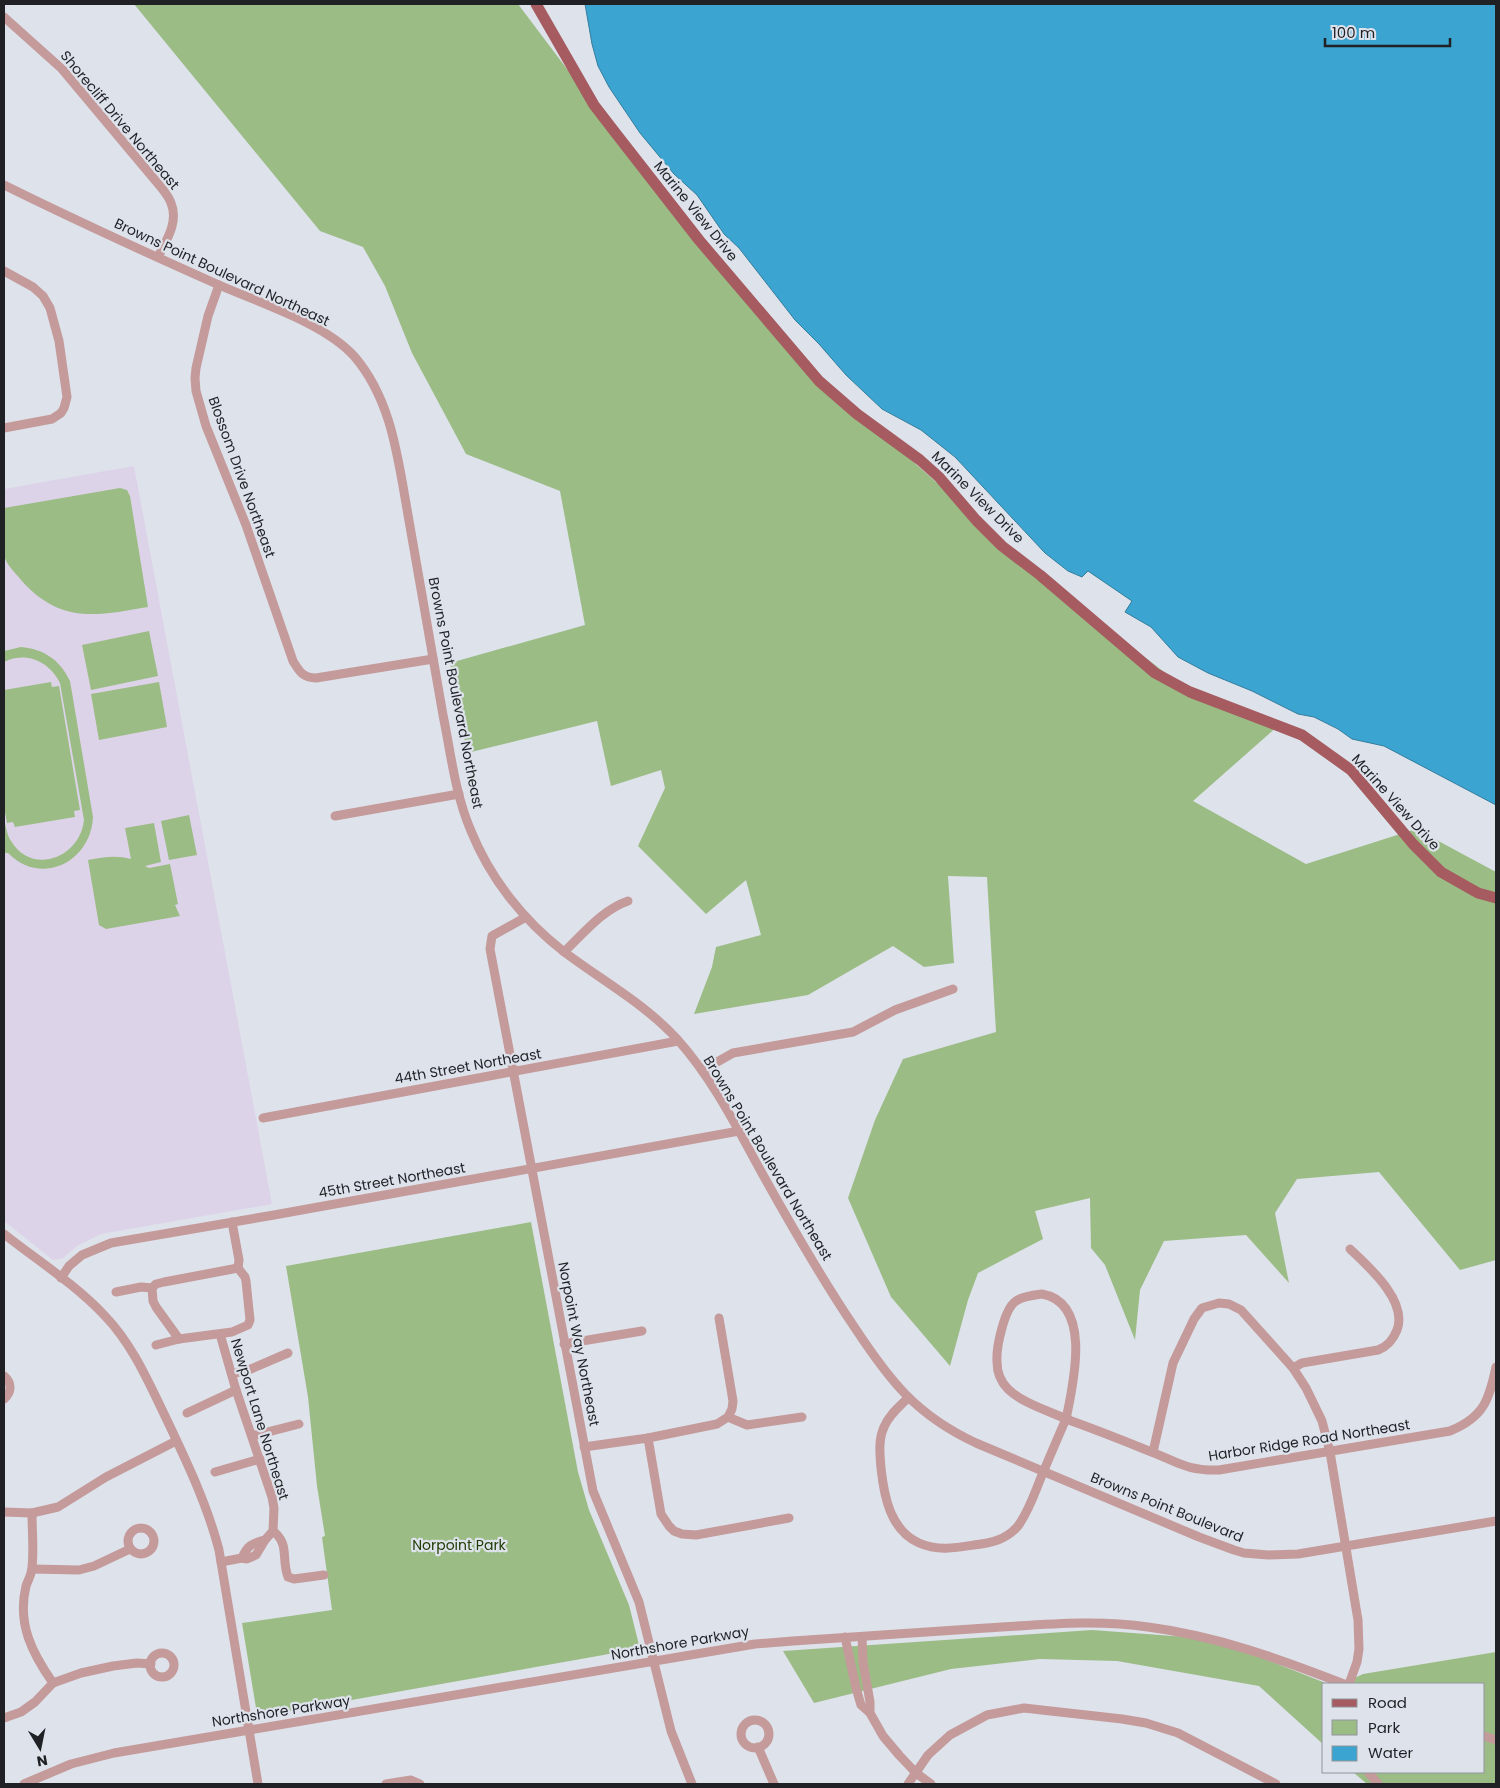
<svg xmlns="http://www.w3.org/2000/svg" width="1500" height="1788" viewBox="0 0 1500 1788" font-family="Poppins,sans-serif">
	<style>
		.education { fill: #ddd3e8 }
		.green { fill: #9cbc85 }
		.water { fill: #3ba4d0; stroke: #337d9d }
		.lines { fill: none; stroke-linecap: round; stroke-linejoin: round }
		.minor { stroke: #c49a9a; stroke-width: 9 }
		.major { stroke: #a55b5f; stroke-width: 11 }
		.labels { text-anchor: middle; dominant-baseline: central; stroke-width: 4.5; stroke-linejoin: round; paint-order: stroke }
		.street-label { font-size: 14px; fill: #1f2125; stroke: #dde2eb }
		.park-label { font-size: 14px; fill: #213d04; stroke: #dde2eb }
	</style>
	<rect width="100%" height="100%" fill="#dde2eb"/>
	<polygon class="education" points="134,466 272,1204 101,1234 77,1246 63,1258 53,1260 4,1221 4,489"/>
	<g class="green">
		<polygon points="134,4 518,4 637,162 804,365 1059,591 1190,692 1279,725 1193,801 1306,864 1416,829 1496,872 1496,1260 1460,1270 1379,1172 1297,1179 1275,1213 1289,1283 1246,1235 1164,1241 1140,1290 1135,1340 1105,1265 1091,1248 1090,1198 1035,1211 1043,1239 978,1273 968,1300 950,1366 891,1297 848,1198 875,1120 903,1059 996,1032 987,877 948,876 954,963 924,967 893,946 808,995 694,1014 712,967 716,947 761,935 746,880 706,914 638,846 665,788 661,770 611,786 597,721 467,753 450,663 585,625 560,491 466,454 412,353 385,286 363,247 320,231"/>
		<path d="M 120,488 L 127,490 L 130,496 L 148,607 C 96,616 60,624 21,580 C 15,572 6,565 4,555 C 1,544 4,521 4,508 Z"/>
		<polygon points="149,631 158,676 91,690 82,645"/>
		<path d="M 21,647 C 44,649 60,660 70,681 L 93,817 C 91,862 41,887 8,853 L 4,853 L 4,814 C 5,823 6,833 11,841 C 32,876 80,858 84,820 L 60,683 C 49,661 26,651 4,662 L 4,651 Z"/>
		<polygon points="51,682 52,687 59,686 80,810 74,811 75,817 15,827 13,822 7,823 4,807 4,690"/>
		<polygon points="159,682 167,727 99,740 91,694"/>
		<polygon points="189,815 197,855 169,860 161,821"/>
		<path d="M 154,823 L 161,862 L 145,866 L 149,868 L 170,864 L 178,904 L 175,905 L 180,916 L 106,929 L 99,925 L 88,860 C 104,857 116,855 131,859 L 125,828 Z"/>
		<polygon points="531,1222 578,1472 589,1510 629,1605 639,1645 637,1649 262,1716 257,1714 242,1623 332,1610 322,1537 325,1536 317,1486 308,1397 286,1266"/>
		<polygon points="1092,1630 1214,1639 1328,1684 1324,1684 1324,1745 1259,1686 1117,1661 1040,1659 951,1669 814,1703 783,1651"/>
		<polygon points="1496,1652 1496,1784 1367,1784 1353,1772 1484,1772 1484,1684 1342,1684 1363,1674"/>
	</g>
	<polygon class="water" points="585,4 1496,4 1496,805 1384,746 1352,739 1338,729 1314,717 1298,714 1252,691 1208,673 1178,657 1151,627 1125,612 1132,601 1088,571 1082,577 1068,571 1045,553 955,457 921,430 882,409 846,375 819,344 795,320 739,248 724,234 697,195 674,174 640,133 609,87 598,66 592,44"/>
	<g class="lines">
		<g class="minor">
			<path d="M 4,17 L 62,69 L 160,186 C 164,191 169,197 171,203 C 179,222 166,241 158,257"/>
			<path d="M 4,185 C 75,220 147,253 219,285 C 260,303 324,323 354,356 C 392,400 398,459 408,515 C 420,582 431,649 443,715 C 451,754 455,794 471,831 C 490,878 523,920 563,951 C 601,980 644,1003 677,1039 C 713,1079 737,1128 763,1175 C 792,1227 821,1278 855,1328 C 890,1381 916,1415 976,1443 L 1199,1537 L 1234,1550 L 1244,1553 L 1268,1555 L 1298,1554 L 1496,1521"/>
			<polyline points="4,271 33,287 43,296 50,308 59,341 67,397 64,408 61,413 52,419 4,428"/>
			<path d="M 219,285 L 208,316 L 196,368 L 195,378 L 196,391 L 206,426 L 246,525 L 293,661 C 299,671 303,678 316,678 L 433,659"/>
			<polyline points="335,816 459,794"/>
			<polyline points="526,917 492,936 490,949 593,1491 639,1602 671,1731 692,1784"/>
			<path d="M 564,952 C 584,933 602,910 628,901"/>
			<polyline points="703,1070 733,1053 853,1032 895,1010 953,989"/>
			<polyline points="263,1118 678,1041"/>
			<polyline points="232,1222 239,1260 238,1268"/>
			<path d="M 4,1234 C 38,1261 75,1284 105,1316 C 132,1344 148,1381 165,1416 C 186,1460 207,1504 219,1550 L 258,1784"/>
			<polyline points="61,1278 69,1266 82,1255 111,1243 274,1215 739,1131"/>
			<polyline points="116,1292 141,1287 152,1288"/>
			<path d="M 1042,1294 C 1093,1303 1073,1385 1066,1419 C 1049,1411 1022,1403 1008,1389 C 1001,1382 997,1372 997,1362 C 996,1348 1004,1309 1016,1301 C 1023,1296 1034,1295 1042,1294 Z"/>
			<path d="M 220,1334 L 236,1390 L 272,1497 L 274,1508 L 273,1531 L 265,1540 L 256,1555 L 247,1559 L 242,1558 C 247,1546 252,1543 265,1540"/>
			<polyline points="179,1339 156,1307 153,1301 152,1288 156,1284 164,1282 238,1268"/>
			<polyline points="564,1344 642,1331"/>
			<polyline points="156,1345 179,1339 232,1332 248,1325 250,1320 246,1281 245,1277 238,1268"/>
			<path d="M 1293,1368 L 1302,1363 L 1378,1350 C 1388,1346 1393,1340 1397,1330 C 1408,1301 1369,1267 1350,1249"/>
			<polyline points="232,1374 251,1369 288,1353"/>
			<path d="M 4,1376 C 12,1383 12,1392 4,1399"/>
			<path d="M 908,1398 C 899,1407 889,1415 884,1427 C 878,1440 880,1455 881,1468 C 884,1496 890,1530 919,1543 C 937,1551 955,1548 974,1545 C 991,1543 1006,1540 1018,1526 C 1029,1511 1035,1492 1042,1475 C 1050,1456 1058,1437 1066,1419 C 1094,1429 1122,1440 1149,1451 C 1178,1462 1186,1471 1219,1470 L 1450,1431 C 1484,1417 1489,1400 1496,1367"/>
			<polyline points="187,1413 236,1390"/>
			<polyline points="728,1417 747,1425 802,1417"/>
			<polyline points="252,1436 299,1424"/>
			<polyline points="648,1438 661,1514 669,1526 674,1531 682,1534 696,1535 789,1518"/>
			<polyline points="584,1447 648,1438 717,1424 728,1417 732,1409 733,1401 719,1318"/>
			<polyline points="1153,1452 1173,1363 1194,1319 1202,1308 1219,1303 1229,1304 1241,1310 1293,1368 1306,1388 1322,1421 1330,1452 1358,1620 1359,1649 1357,1662 1349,1684"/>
			<polyline points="215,1472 260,1459"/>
			<polyline points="4,1512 32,1513 58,1507 106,1477 176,1441"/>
			<path d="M 32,1513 C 32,1531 34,1550 32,1567 C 32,1574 28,1580 26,1586 C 17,1624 32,1653 53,1683"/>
			<circle cx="141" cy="1541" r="13"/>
			<path d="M 273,1531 C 290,1544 281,1559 288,1577 L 294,1579 L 324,1575"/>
			<polyline points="221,1562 242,1558"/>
			<polyline points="32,1569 79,1570 94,1566 130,1549"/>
			<polyline points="845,1637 856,1688 861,1705 870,1713 883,1736 899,1755 916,1773 931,1784"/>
			<polyline points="862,1637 863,1662 870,1702 870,1713"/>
			<circle cx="162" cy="1665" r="12"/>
			<polyline points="4,1718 21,1712 35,1702 53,1683 81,1673 113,1666 137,1663 151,1664"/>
			<circle cx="755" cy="1734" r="14"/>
			<polyline points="1484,1736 1496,1740"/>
			<polyline points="758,1747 774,1784"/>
			<polyline points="1368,1772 1378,1784"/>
			<path d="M 24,1784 L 71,1764 L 114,1753 L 755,1644 L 793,1641 C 857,1637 922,1632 986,1628 C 1040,1625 1094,1619 1148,1627 C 1217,1636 1280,1659 1344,1684"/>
			<polyline points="386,1784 411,1780 420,1784"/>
			<polyline points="908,1784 928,1755 950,1735 987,1715 1008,1711 1024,1708 1122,1719 1146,1723 1178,1733 1276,1784"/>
		</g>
		<polyline class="major" points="536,4 594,105 614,131 699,240 819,381 857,414 920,460 939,477 976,520 1002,546 1040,575 1155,673 1190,692 1302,735 1351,770 1413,844 1441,872 1478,893 1496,898"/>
	</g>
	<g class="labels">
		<g class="street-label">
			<text transform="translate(120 120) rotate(50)">Shorecliff Drive Northeast</text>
			<text transform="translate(696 211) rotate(51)">Marine View Drive</text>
			<text transform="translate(222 272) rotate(25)">Browns Point Boulevard Northeast</text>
			<text transform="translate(242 477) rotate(70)">Blossom Drive Northeast</text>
			<text transform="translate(978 497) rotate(45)">Marine View Drive</text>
			<text transform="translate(456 693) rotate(79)">Browns Point Boulevard Northeast</text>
			<text transform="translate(1396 802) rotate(48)">Marine View Drive</text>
			<text transform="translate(468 1066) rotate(-10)">44th Street Northeast</text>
			<text transform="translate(768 1158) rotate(59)">Browns Point Boulevard Northeast</text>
			<text transform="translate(392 1180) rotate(-10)">45th Street Northeast</text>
			<text transform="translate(579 1344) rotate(79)">Norpoint Way Northeast</text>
			<text transform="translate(260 1419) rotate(73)">Newport Lane Northeast</text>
			<text transform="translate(1309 1440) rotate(-9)">Harbor Ridge Road Northeast</text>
			<text transform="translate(1167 1507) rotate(22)">Browns Point Boulevard</text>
			<text transform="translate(680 1643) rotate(-10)">Northshore Parkway</text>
			<text transform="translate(281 1711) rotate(-9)">Northshore Parkway</text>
		</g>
		<g class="park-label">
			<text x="459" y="1545">Norpoint Park</text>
		</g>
	</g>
	<rect width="1500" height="1788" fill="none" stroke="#1f2125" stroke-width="10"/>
	<rect x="1322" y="1683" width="162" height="90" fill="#dde2eb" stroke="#91959c"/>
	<rect x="1332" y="1699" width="25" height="8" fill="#a55b5f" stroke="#91959c"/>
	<text x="1368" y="1708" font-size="15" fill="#1f2125">Road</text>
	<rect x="1332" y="1720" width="25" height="15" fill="#9cbc85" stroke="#91959c"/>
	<text x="1368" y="1733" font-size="15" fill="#1f2125">Park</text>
	<rect x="1332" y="1746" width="25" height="15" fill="#3ba4d0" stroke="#91959c"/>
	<text x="1368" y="1758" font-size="15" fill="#1f2125">Water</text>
	<g transform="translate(40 1748) rotate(170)" stroke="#dde2eb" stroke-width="4" paint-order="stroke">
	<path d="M0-4L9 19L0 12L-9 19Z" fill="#1f2125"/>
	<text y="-8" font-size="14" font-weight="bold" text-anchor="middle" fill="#1f2125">N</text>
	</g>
	<path d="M1325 38v8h125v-8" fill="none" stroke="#1f2125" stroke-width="2.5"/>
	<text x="1332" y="38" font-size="15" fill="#1f2125" stroke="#dde2eb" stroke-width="4" paint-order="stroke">100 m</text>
</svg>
